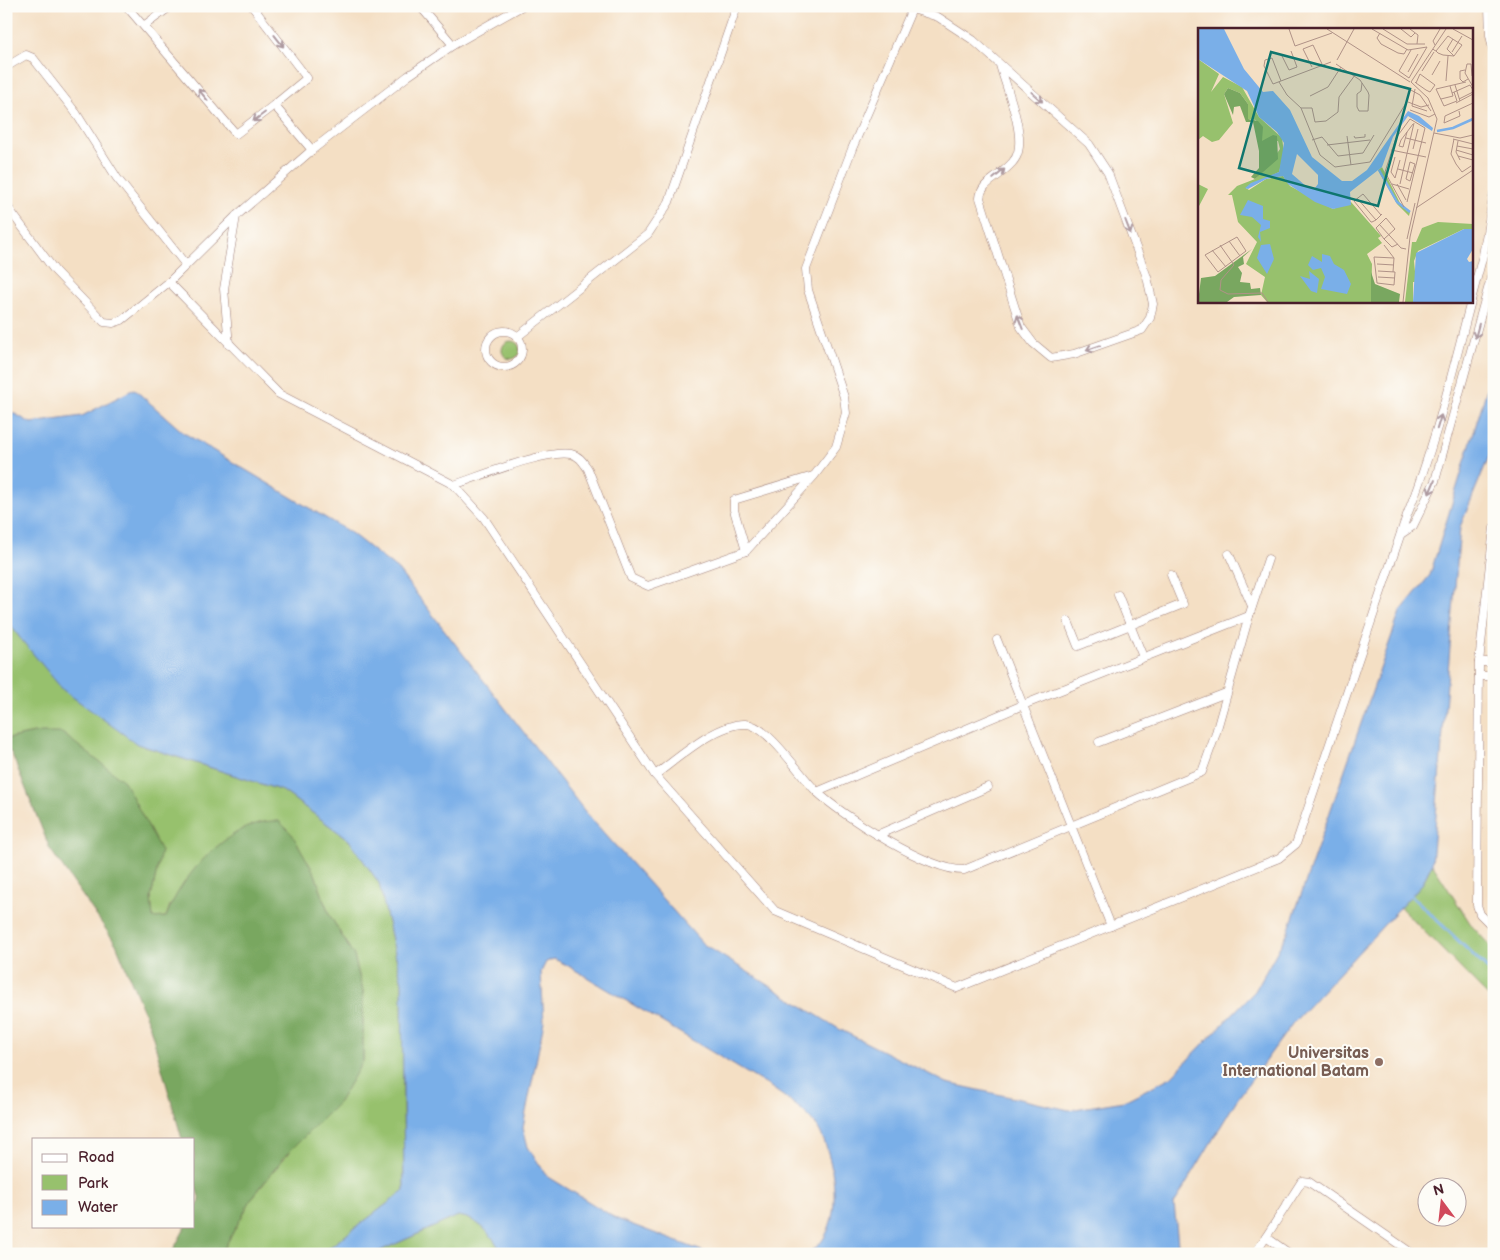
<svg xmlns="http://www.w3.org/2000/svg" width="1500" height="1260" viewBox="0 0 1500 1260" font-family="'Balsamiq Sans',sans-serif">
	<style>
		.green { fill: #97c16d; stroke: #70704c }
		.forest { fill: #79a760; stroke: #626346 }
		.water { fill: #7aafe8; stroke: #62678a }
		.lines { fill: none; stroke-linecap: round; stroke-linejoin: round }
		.stream { stroke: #7aafe8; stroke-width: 3 }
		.street-casing { stroke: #9f7f78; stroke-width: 9 }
		.street { stroke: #fff; stroke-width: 8 }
		.oneway { stroke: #ae9aa0 }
		.education-dot { fill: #8d6e63; stroke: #fdfcf7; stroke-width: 2 }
		.labels { text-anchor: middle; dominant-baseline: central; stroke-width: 4; stroke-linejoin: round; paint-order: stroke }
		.education-label { font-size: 16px; font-weight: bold; fill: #785e54; stroke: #fdfcf7; text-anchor: end }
		.inset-river { fill: none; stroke: #7aafe8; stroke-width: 2.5 }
		.inset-road { fill: none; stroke: #b09287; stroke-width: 1 }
		.view { fill: #0f766e; fill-opacity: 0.15; stroke: #0f766e; stroke-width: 2.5 }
		.inset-edge { fill: none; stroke: #4a1f2b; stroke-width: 2.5 }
	</style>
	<rect width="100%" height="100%" fill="#fdfcf7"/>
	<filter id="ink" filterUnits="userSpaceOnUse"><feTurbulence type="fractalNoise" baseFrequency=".02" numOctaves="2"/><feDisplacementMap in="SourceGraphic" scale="10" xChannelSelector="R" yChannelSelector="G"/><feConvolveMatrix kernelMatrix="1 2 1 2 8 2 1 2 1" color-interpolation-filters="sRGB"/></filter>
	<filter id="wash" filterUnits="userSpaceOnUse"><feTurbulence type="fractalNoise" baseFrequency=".0096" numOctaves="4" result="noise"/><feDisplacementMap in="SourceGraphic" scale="20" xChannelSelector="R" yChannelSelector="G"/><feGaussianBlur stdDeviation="1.12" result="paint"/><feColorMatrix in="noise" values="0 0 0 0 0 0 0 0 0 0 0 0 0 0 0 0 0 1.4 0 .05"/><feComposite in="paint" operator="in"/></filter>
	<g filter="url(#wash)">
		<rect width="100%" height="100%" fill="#f4dfc4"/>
		<g class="green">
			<circle cx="511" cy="350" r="9"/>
			<polygon points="6,619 20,638 137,744 283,791 349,840 379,883 402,983 404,1191 321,1254 221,1254 252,1198 363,1061 363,991 354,956 329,914 315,874 170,905 166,917 153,918 151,898 157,870 34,733 6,739"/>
			<polygon points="1432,864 1472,926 1494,950 1494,1002 1400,907 1422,884"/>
			<path d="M 458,1216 C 478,1218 494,1236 502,1254 L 373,1254 Z"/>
		</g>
		<path class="forest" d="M 34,733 L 62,733 L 124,781 L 161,851 L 151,898 L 153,918 L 166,917 C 179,880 220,833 259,823 C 265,821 272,821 279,821 L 292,834 L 315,874 L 329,914 L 354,956 L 363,991 L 363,1061 L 339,1102 L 285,1156 L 252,1198 L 221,1254 L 171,1254 L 186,1226 L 194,1226 L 194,1212 L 200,1201 L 194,1180 L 194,1139 L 182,1139 L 150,1027 L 116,944 L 50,849 L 11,752 L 6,753 L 6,739 Z"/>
		<path class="water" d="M 1494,366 L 1494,444 L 1460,527 L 1432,864 L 1422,884 L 1292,1024 L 1236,1101 L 1174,1204 L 1179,1254 L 806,1254 C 847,1235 836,1160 818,1128 C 807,1111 788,1100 772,1088 L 565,964 L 554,959 L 546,962 L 541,972 L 544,1022 L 523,1127 L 528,1147 L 547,1176 L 617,1219 L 710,1254 L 502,1254 C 494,1236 478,1218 458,1216 L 373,1254 L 321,1254 L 404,1191 L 402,983 L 379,883 L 349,840 L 283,791 L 137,744 L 63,690 L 20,638 L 6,619 L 6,409 L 31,423 L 82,416 L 134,389 L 184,433 L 351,533 L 398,570 L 587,814 L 703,944 L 839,1029 L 947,1083 L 1069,1110 L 1124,1101 L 1171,1077 L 1255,991 L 1288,932 L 1400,612 L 1430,575 Z"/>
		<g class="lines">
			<polyline class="stream" points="1411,895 1494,975"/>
		</g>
	</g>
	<g filter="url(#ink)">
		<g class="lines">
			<defs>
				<g id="street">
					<polyline points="420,6 453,45"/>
					<path d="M 903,6 L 938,17 L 973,40 L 1089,144 L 1108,173 L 1147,277 L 1153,304 L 1150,318 L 1142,330 L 1074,354 L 1051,358 L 1033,343 L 1021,327 L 980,198 C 981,185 992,181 1001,173 C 1008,167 1016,161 1018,152 C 1024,130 1006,87 1000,65"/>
					<polyline points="1489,6 1490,35 1494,54"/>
					<polyline points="128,8 236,134 274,105 307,78 252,6"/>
					<polyline points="145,25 171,6"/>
					<polyline points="6,67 26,55 33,58 76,113 117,178 186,265"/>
					<polyline points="274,105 312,150"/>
					<polyline points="6,205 55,271 104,322 113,323 122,320 169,282 236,216 312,150 408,76 453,45 522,6"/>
					<path d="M 169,282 L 279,394 L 454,485 L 484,518 L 655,775 L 775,911 L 957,988 L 1279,858 L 1296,844 L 1407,515 C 1435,446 1452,373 1471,301"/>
					<polyline points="1471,300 1483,255 1494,193"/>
					<circle cx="504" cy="349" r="18"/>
					<polyline points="517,337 648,234 669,202 737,6"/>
					<polyline points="229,345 224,289 236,216"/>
					<path d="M 454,485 C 481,476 546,449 571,454 C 580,456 583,462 588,469 L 631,578 L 648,586 L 746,551 L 814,476 L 836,447 L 846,413 L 844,397 L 808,290 L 806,269 L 852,149 L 912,9"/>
					<polyline points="1494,528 1479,662 1477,905 1480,914 1494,928"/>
					<polyline points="1401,534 1413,526 1435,481 1494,267"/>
					<polyline points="746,551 734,510 734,500 813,476"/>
					<polyline points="1229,554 1252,606"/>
					<polyline points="1118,595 1143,657"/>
					<polyline points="1068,621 1078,646 1183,604 1171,575"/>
					<polyline points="997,640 1111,926"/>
					<polyline points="1479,662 1494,662"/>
					<polyline points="1479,676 1494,676"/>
					<polyline points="1099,742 1226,693"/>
					<path d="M 655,775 C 677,759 718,722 746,724 C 768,725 800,775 816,791 C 842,816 929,871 964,870 L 1202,772 L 1215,736 L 1249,616 L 1268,559"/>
					<polyline points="817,792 1023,705 1249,616"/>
					<polyline points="877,835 988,787"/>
					<polyline points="1266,1237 1290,1254"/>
					<polyline points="1255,1254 1302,1181 1309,1182 1413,1254"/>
				</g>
			</defs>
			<use href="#street" class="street-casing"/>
			<use href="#street" class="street"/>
		</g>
		<defs><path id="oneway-shaft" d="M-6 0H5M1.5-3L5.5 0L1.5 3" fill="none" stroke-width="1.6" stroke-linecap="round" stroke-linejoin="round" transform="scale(1.25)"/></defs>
		<g class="oneway">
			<use href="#oneway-shaft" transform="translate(279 41) rotate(52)"/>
			<use href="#oneway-shaft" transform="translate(203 95) rotate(-130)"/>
			<use href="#oneway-shaft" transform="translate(1037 97) rotate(42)"/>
			<use href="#oneway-shaft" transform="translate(259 117) rotate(143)"/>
			<use href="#oneway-shaft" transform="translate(999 174) rotate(-40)"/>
			<use href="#oneway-shaft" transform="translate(1128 227) rotate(69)"/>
			<use href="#oneway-shaft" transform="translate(1020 322) rotate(-111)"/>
			<use href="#oneway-shaft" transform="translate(1477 331) rotate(105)"/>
			<use href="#oneway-shaft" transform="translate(1093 348) rotate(161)"/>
			<use href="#oneway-shaft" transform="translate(1439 422) rotate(-73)"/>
			<use href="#oneway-shaft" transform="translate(1432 487) rotate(113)"/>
		</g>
	</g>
	<circle class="education-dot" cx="1379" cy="1062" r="5"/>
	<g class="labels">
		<g class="education-label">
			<text x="1369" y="1053">Universitas<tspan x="1369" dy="18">International Batam</tspan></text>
		</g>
	</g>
	<g transform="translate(1198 28)">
		<rect width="275" height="275" fill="#f4dfc4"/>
		<path d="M 0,31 L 21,46 L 13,64 L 25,49 L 44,59 L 61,89 L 84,110 L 86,125 L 81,144 L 48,160 L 51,162 L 68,151 L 85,148 L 92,158 L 135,181 L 153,174 L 183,208 L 180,210 L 184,215 L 169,226 L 174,236 L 173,274 L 69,274 L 63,267 L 67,249 L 48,236 L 59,214 L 40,194 L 34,167 L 30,167 L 39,158 L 57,151 L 70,138 L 82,121 L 80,113 L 64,113 L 58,92 L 50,91 L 50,76 L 42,65 L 30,60 L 26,66 L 35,95 L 21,112 L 14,114 L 5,108 L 0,112 ZM 184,139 L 202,175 L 212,184 L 211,188 L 199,176 L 180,142 ZM 0,156 L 10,161 L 0,180 ZM 240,194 L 275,196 L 275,201 L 266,201 L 220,223 L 216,233 L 218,254 L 215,254 L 215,274 L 207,274 L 214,214 L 218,214 L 224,200 Z" fill="#97c16d"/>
		<path d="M 30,60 L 42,65 L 50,76 L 50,91 L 60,93 L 65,99 L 64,113 L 75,107 L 79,108 L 80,131 L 57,151 L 53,149 L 61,140 L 61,123 L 55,94 L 48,94 L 42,78 L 36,79 L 35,87 L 26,66 ZM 54,221 L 45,229 L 46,236 L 40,239 L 44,245 L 42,254 L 52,255 L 53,261 L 62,260 L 63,267 L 36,269 L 29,274 L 0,274 L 3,250 L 17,248 ZM 173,244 L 177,256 L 202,266 L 201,274 L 173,274 Z" fill="#79a760"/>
		<path d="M 0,1 L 26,1 L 46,41 L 65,64 L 75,63 L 92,82 L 114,129 L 144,153 L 154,153 L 169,142 L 210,83 L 221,88 L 235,100 L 234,103 L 210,88 L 195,109 L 184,139 L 152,164 L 153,177 L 135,181 L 117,174 L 90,156 L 85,148 L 68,151 L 50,161 L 47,160 L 53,155 L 81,144 L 86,115 L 79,104 L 61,89 L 49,63 L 0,31 ZM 99,126 L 120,147 L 120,156 L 117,160 L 109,159 L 94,146 ZM 50,172 L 65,178 L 65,191 L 72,193 L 72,200 L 62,204 L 63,214 L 60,209 L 63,197 L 54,189 L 42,187 ZM 266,201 L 275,201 L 275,221 L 269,231 L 271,234 L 275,233 L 275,274 L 215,274 L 218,225 ZM 72,216 L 76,231 L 69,246 L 59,230 L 63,217 ZM 124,226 L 132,228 L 136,236 L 146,242 L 153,256 L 149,266 L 123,261 L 127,249 L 123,240 L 115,242 L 110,237 L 114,228 L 124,234 ZM 111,243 L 121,251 L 119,265 L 113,263 L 102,248 L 112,251 Z" fill="#7aafe8" fill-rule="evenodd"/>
		<path class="inset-river" d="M 239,103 L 255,100 L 275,91M 181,142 L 199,174 L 212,184"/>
		<path class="inset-road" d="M 91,1 L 97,18 L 134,5M 129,1 L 212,54M 174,1 L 210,22 L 229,19M 185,1 L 209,16 L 227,16M 203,1 L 213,9 L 217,5M 212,1 L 220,7 L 219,16M 255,1 L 275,12M 182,5 L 179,10 L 183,16 L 200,25 L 206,26 L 209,21M 255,11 L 249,21 L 256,28M 237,17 L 235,13 L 242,1M 235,21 L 236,22 L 238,23 L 240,25 L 245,27 L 256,28 L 264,17 L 250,8 L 238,23M 213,22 L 201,43 L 211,50 L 229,19M 254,24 L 264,8M 84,28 L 91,42 L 99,39 L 93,23M 139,32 L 156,1M 138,36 L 162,52 L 170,64 L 171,67 L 170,83 L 161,83 L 159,79 L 159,66 L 163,63 L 164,55M 114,39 L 105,21 L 115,17 L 124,36M 267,42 L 262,43 L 262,51 L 265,54 L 270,51M 224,43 L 236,24M 210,44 L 220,26M 234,47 L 242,33M 274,48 L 273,36 L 269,36 L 267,45 L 275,59M 83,53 L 74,30 L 67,32 L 66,38 L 75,56 L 133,34M 248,53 L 250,28M 81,54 L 89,67 L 103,80 L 122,127 L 137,139 L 172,134 L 208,75M 217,54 L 218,55 L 228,62 L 232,64 L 237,57 L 222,46 L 218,55M 257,57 L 262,73M 211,61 L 222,67 L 233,83M 217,61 L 214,78 L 229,83M 238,61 L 246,78 L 259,73 L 256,64M 238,61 L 268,54M 254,65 L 272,57 L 275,62M 112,68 L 130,59 L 143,39M 243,71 L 255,68 L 252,58M 261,71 L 275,64M 210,74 L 223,79 L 231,77M 258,75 L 275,66M 103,80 L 114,80 L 117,94 L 128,93 L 140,84 L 141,69 L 157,47M 212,82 L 231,89 L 237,86M 261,83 L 262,88 L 246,95 L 247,88 L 275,75M 209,104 L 205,119 L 201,118 L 203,112 L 215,96M 236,105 L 262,110 L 275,107M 149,108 L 153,137M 156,108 L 157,110 L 167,109 L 167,106M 208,110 L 228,115M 255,111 L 275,116M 256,111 L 253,126 L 258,136 L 264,144 L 273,138M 114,112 L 124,109 L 140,128 L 165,125 L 176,107M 260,113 L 258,124 L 262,132M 129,117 L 172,112M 259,118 L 275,121M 215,121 L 220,101M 193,122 L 228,129M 258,122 L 275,127M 260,128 L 275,132M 212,134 L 217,136 L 212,153 L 208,151 ZM 200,141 L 215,145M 197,150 L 193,144 L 197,129M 197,150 L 202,132M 194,156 L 211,161M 199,156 L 208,172M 202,156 L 216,95M 159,170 L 178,192M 209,174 L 227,100M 206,179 L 187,144 L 198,110 L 212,91 L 227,100M 218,180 L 275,142M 183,187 L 165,166 L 156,173 L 173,194 L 174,194 L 178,192 L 184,186M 181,196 L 203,220 L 208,221M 39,209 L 48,223 L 20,244 L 7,227 ZM 186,211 L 197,201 L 188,190 L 178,200 L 186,211 L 194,219 L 200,216M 209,211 L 217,175M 31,213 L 42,228M 22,217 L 36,237 L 23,252 L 22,262 L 30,266 L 64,265 L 70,274M 186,217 L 196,230 L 195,244M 14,222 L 28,239M 179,236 L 196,237M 180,243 L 197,244 L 196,257 L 179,255 L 176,229 L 196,230M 180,249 L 197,250M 205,274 L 212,209 L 239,91 L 230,70 L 213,54 L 248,1"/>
		<path class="view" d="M 73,24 L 212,61 L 180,178 L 41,140 Z"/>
		<rect width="275" height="275" class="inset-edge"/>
	</g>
	<rect width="1500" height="1260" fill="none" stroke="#fdfcf7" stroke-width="25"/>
	<rect x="32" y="1138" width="162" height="90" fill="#fdfcf7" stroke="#b5a4a5"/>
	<rect x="42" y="1154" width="25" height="8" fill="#ffffff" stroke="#b5a4a5"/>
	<text x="78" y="1162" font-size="15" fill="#4a1f2b">Road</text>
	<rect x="42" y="1175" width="25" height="15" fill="#97c16d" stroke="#b5a4a5"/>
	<text x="78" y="1188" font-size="15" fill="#4a1f2b">Park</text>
	<rect x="42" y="1200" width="25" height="15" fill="#7aafe8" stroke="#b5a4a5"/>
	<text x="78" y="1212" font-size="15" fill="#4a1f2b">Water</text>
	<g transform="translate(1442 1202) rotate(345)"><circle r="24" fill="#fdfcf7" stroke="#b5a4a5"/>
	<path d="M0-4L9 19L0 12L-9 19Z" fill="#d1495b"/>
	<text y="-8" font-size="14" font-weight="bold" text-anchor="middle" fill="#4a1f2b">N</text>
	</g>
</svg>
